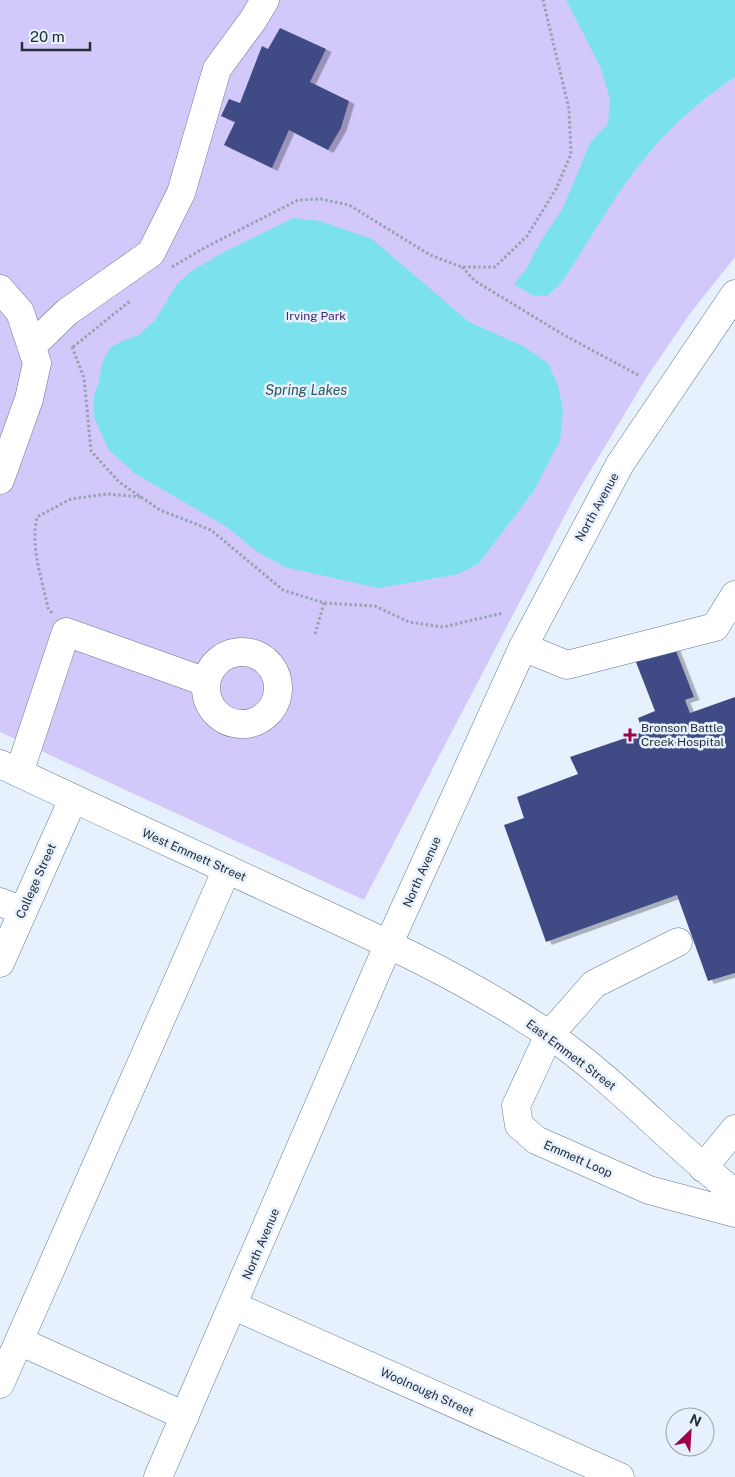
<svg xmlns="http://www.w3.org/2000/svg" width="735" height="1477" viewBox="0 0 735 1477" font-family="'Public Sans',sans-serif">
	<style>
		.green { fill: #d3c8fa }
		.water { fill: #7be2ed }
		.building { fill: #3f4c86; filter: url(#shadow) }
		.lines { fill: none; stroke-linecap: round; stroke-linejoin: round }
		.minor-casing { stroke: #627a94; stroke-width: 29 }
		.path { stroke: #97a2ae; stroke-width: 3; stroke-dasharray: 2.5 2.5; stroke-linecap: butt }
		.minor { stroke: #fff; stroke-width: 28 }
		.poi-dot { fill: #9e034a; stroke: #e6f1fd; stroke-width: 2 }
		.labels { text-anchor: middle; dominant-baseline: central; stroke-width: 5; stroke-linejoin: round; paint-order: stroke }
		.park-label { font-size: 12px; fill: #432775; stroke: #e6f1fd }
		.street-label { font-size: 12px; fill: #222d38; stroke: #e6f1fd }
		.poi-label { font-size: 12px; fill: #222d38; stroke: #e6f1fd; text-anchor: start }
		.water-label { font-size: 14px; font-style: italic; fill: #2a595d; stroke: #e6f1fd }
	</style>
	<defs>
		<filter id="shadow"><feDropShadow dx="5.5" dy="3" stdDeviation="0" flood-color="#0004"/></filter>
	</defs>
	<rect width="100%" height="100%" fill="#e6f1fd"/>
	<polygon class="green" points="0,0 735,0 735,257 692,311 650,372 575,496 364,900 0,732"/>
	<g class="water">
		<path d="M 566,0 L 735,0 L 735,77 C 694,104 658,138 630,177 C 605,211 585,248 561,283 L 547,296 L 532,295 L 514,284 L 527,268 L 539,244 L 563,208 L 590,143 L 608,124 L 610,99 L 600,66 Z"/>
		<polygon points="293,218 320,221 372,239 469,322 523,346 548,363 558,386 563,410 560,441 533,492 479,563 459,574 378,588 285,567 256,551 227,527 134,473 108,449 94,417 94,395 99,382 102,363 110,348 120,342 139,335 155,320 177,284 190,272 222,253"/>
	</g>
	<g class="building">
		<polygon points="280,28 326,49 310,82 349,101 341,128 328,150 289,130 272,168 224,145 235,122 221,116 229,99 240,103 262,46 268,49"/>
		<polygon points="673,643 694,697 685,700 690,713 735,697 735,973 708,981 677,895 546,942 504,825 524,818 517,797 578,774 570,757 643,732 638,718 655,711 634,657"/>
	</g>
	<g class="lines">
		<defs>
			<g id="minor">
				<polyline points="0,289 20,312 37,363 29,399 0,480"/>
				<polyline points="32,346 67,312 151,253 181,193 217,69 253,20 265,0"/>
				<polyline points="523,647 567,665 715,627 735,595"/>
				<circle cx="242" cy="688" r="36"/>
				<path d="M 0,764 C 91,807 182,849 274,891 C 368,934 462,976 548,1034 C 616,1080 670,1143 735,1193"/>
				<polyline points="19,773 66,632 206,682"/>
				<polyline points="0,902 23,911"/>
				<polyline points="678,942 594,984 573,1008 549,1035 516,1106 519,1125 536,1140 649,1190 735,1213"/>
				<polyline points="0,963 73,799"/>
				<polyline points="703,1168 735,1129"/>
				<polyline points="234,1306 620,1477"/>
				<polyline points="19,1341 185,1416"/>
				<polyline points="0,1384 227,869"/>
				<polyline points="158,1477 389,943 523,647 620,464 735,294"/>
			</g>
		</defs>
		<use href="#minor" class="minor-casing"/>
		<g class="path">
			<polyline points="172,267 206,247 298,200 321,199 349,205 430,255 462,267 495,267 527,236 556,189 571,154 569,109 543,0"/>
			<polyline points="462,267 475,281 564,335 640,376"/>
			<polyline points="72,347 84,378 91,451 119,482 160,510 211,530 283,590 324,603 375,606 409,622 443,627 503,613"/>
			<polyline points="73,347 130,301"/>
			<path d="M 52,613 L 48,608 C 42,579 30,547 37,517 L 71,499 L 107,494 L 142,497"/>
			<polyline points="315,634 324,603"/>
		</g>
		<use href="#minor" class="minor"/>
	</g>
	<path class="poi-dot" d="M627.5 727.5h5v5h5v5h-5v5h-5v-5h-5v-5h5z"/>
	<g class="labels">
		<g class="park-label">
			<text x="316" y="316">Irving Park</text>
		</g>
		<g class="street-label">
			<text transform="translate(597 507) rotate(-61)">North Avenue</text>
			<text transform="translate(194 855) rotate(24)">West Emmett Street</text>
			<text transform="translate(422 872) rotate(-66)">North Avenue</text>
			<text transform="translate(36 881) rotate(-66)">College Street</text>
			<text transform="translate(571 1055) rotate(37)">East Emmett Street</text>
			<text transform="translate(578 1159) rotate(24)">Emmett Loop</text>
			<text transform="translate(261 1244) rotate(-67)">North Avenue</text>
			<text transform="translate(427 1392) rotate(24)">Woolnough Street</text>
		</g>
		<g class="poi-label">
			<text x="641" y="728">Bronson Battle<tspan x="641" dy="14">Creek Hospital</tspan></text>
		</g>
		<g class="water-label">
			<text x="306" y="390">Spring Lakes</text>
		</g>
	</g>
	<g transform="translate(690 1432) rotate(25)"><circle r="24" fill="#e6f1fd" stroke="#98a3ae"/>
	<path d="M0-4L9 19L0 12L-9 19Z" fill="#9e034a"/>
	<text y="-8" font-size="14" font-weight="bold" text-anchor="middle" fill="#222d38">N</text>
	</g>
	<path d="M22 42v8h68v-8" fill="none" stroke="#222d38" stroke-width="2.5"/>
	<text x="30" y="42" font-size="15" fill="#222d38" stroke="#e6f1fd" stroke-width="4" paint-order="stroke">20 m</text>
</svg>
